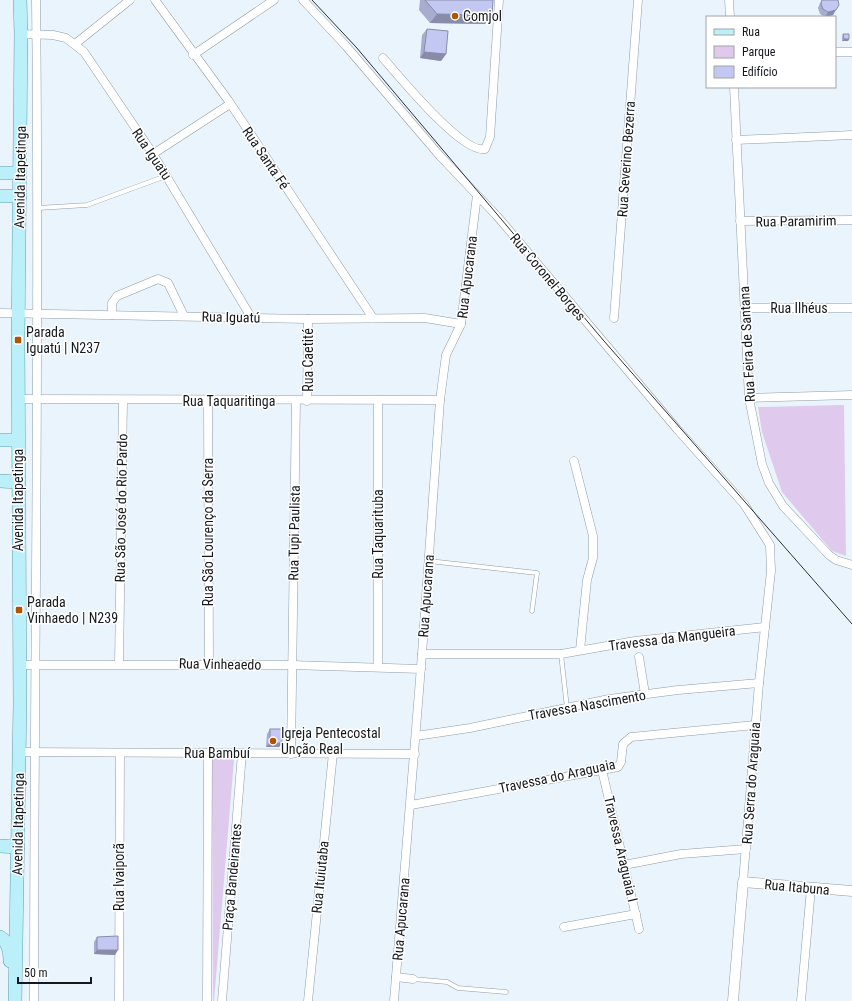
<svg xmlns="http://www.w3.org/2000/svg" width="852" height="1001" viewBox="0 0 852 1001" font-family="'Roboto Condensed',sans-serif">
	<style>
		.green { fill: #dfcaed }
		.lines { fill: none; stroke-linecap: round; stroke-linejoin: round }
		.service-casing { stroke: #919ca6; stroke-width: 5 }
		.minor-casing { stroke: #919ca6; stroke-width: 9 }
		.tertiary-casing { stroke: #919ca6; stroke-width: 11 }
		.primary-casing { stroke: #639eac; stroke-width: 14 }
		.service { stroke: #fff; stroke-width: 4 }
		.minor { stroke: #fff; stroke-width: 8 }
		.tertiary { stroke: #fff; stroke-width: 10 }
		.primary { stroke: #bbf0fb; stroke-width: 13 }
		.tram { stroke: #2b2f34; stroke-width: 1 }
		.wall { fill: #a8acd0 }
		.shaded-wall { fill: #888ca9 }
		.building { fill: #c3c8f2; stroke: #888ca9 }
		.poi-dot { fill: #b15300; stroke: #fff; stroke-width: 1.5 }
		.labels { text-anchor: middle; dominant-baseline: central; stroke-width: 3; stroke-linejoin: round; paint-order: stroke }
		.poi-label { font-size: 14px; fill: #15191d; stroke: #fff; text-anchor: start }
		.street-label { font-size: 14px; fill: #15191d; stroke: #fff }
	</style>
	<rect width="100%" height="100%" fill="#eaf4fd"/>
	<g class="green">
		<polygon points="844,405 846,556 832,551 782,492 762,432 758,407"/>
		<polygon points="212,758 234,759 214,1001 213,1001"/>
	</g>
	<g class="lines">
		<defs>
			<g id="service">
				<polyline points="38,208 87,205 166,176"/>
				<polyline points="429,561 537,573 532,611"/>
				<polyline points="561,654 567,708"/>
				<polyline points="413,979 447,982 458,988 506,992"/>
			</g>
			<g id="minor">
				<polyline points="155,0 228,100 373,318"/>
				<polyline points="303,0 346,46 440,156 497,216 677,429 744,504 770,545 771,571 759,683 743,882"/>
				<polyline points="729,0 730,17"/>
				<polyline points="21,34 53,35 66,38 84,52 153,154 251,317"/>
				<polyline points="75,44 130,0"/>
				<polyline points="835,52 852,52"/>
				<polyline points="193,55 274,0"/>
				<path d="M 383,58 C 399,76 462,154 485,149 L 490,137 L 499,0"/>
				<polyline points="734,87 749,398 762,464 769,483 783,506 829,555 836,560 852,565"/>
				<polyline points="736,140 852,135"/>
				<polyline points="153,154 230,104"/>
				<polyline points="740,221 852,220"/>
				<polyline points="746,308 852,308"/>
				<polyline points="0,313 308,319 425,318 461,324"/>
				<polyline points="112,315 112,303 117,296 158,279 168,283 184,316"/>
				<polyline points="614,318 638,0"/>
				<polyline points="749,398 852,395"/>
				<polyline points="18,399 440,400"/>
				<polyline points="208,401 209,664"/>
				<polyline points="307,401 308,319"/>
				<polyline points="574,461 593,536 593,558 587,580 580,650"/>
				<polyline points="422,654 561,654 635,641 765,627"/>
				<polyline points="639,657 645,694"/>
				<polyline points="119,663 123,400"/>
				<polyline points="19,665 291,665 421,669"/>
				<polyline points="378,667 378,402"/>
				<polyline points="416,736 470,728 609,699 678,690 759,683"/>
				<polyline points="19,752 415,754"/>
				<polyline points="291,754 296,400"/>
				<polyline points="602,770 639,929"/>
				<polyline points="411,805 618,767 621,762 623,744 631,737 755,725"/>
				<polyline points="624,865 681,854 746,849"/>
				<polyline points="564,927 636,914"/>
				<polyline points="396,977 413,979"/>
				<path d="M 34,1001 C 34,667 40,334 36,0"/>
				<polyline points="119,1001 120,753"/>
				<polyline points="207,1001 208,753"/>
				<polyline points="222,1001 242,753"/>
				<polyline points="308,1001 333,753"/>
				<polyline points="394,1001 422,654 440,400 446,355 461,324 477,195"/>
				<polyline points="801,1001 811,888"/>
			</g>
			<polyline id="tertiary" points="733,1001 743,882 852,891"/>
			<g id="primary">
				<polyline points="0,173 20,173"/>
				<polyline points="0,196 20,196"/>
				<polyline points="0,440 18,440"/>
				<polyline points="0,481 18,482"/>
				<polyline points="0,846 18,847"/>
				<path d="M 0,937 C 9,942 10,952 10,961"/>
				<polyline points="15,1001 20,702 18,340 21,34 20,0"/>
			</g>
		</defs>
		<use href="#service" class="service-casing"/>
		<use href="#minor" class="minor-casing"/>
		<use href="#tertiary" class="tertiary-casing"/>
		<use href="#primary" class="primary-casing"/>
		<use href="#service" class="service"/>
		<use href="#minor" class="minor"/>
		<use href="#tertiary" class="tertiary"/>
		<use href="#primary" class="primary"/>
		<polyline class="tram" points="312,0 356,47 604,341 852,624"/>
	</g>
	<g class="wall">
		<polygon points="420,0 493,0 485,24 430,23 419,10"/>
		<polygon points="822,0 838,0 833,15 825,17 820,14 818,8 820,3"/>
		<polygon points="427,29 446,54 441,61 420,58 422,35"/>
		<polygon points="843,34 849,39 848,41 842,41 842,37"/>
		<polygon points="270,729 282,743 279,747 266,747 267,734"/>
		<polygon points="97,937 115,955 94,954 94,942"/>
	</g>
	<g class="shaded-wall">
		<polygon points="836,10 833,15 825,17 828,12"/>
		<polygon points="437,14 492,15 485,24 430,23"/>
		<polygon points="844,39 849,39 848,41 842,41"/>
		<polygon points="424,52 446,54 441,61 420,58"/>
		<polygon points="270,743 282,743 279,747 266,747"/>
		<polygon points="97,950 118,950 115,955 94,954"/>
	</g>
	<g class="building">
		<polygon points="425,0 493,0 492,15 437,14"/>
		<polygon points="822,0 838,0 839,5 836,10 828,12 823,9 821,4"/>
		<polygon points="427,29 448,31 446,54 424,52"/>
		<polygon points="843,34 849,34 849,39 844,39"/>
		<rect x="270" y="729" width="12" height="14"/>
		<polygon points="118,936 118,950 97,950 97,937"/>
	</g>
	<g class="poi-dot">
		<circle cx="455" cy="16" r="4"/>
		<rect x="14" y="336" width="8" height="8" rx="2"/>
		<rect x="15" y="606" width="8" height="8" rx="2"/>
		<circle cx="273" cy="741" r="4"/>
	</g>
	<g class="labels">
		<g class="poi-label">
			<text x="463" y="16">Comjol</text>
			<text x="26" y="332">Parada<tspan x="26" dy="16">Iguatú | N237</tspan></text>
			<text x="27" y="602">Parada<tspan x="27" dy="16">Vinhaedo | N239</tspan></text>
			<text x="281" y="733">Igreja Pentecostal<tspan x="281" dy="16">Unção Real</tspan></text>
		</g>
		<g class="street-label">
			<text transform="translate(152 154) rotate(56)">Rua Iguatu</text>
			<text transform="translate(266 158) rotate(56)">Rua Santa Fé</text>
			<text transform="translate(626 159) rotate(-86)">Rua Severino Bezerra</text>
			<text transform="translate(20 177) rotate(-89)">Avenida Itapetinga</text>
			<text transform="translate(796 221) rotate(-1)">Rua Paramirim</text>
			<text transform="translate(467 277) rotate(-83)">Rua Apucarana</text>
			<text transform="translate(548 277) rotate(50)">Rua Coronel Borges</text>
			<text x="799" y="308">Rua Ilhéus</text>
			<text transform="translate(231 317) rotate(1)">Rua Iguatú</text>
			<text transform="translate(747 344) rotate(-93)">Rua Feira de Santana</text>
			<text transform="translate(308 360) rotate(-90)">Rua Caetité</text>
			<text x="229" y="401">Rua Taquaritinga</text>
			<text transform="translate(18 500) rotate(-90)">Avenida Itapetinga</text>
			<text transform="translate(121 508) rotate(-89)">Rua São José do Rio Pardo</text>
			<text transform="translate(208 532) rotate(-90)">Rua São Lourenço da Serra</text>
			<text transform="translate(294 533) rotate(-89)">Rua Tupi Paulista</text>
			<text transform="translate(378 534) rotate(-90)">Rua Taquarituba</text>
			<text transform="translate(426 596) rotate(-86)">Rua Apucarana</text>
			<text transform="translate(672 638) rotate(-7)">Travessa da Mangueira</text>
			<text transform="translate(220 664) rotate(1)">Rua Vinheaedo</text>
			<text transform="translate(587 705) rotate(-10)">Travessa Nascimento</text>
			<text x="217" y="753">Rua Bambuí</text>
			<text transform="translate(557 776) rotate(-12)">Travessa do Araguaia</text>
			<text transform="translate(751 783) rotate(-86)">Rua Serra do Araguaia</text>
			<text transform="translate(18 824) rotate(-89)">Avenida Itapetinga</text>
			<text transform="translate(621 849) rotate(77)">Travessa Araguaia I</text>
			<text transform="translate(119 877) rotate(-90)">Rua Ivaiporã</text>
			<text transform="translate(232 877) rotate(-85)">Praça Bandeirantes</text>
			<text transform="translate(320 877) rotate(-84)">Rua Ituiutaba</text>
			<text transform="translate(797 887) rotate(5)">Rua Itabuna</text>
			<text transform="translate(401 919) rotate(-85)">Rua Apucarana</text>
		</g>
	</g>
	<rect x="706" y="16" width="130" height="72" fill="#ffffff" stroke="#a1a3a5"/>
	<rect x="714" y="29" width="20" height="6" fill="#bbf0fb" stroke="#a1a3a5"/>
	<text x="742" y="36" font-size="12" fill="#15191d">Rua</text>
	<rect x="714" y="46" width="20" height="12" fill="#dfcaed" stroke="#a1a3a5"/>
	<text x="742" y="56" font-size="12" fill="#15191d">Parque</text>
	<rect x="714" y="66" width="20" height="12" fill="#c3c8f2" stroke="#a1a3a5"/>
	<text x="742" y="76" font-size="12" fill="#15191d">Edifício</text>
	<path d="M18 977v6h73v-6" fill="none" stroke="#15191d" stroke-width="2"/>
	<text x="24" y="977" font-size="12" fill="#15191d" stroke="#ffffff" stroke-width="3" paint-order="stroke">50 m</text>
</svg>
